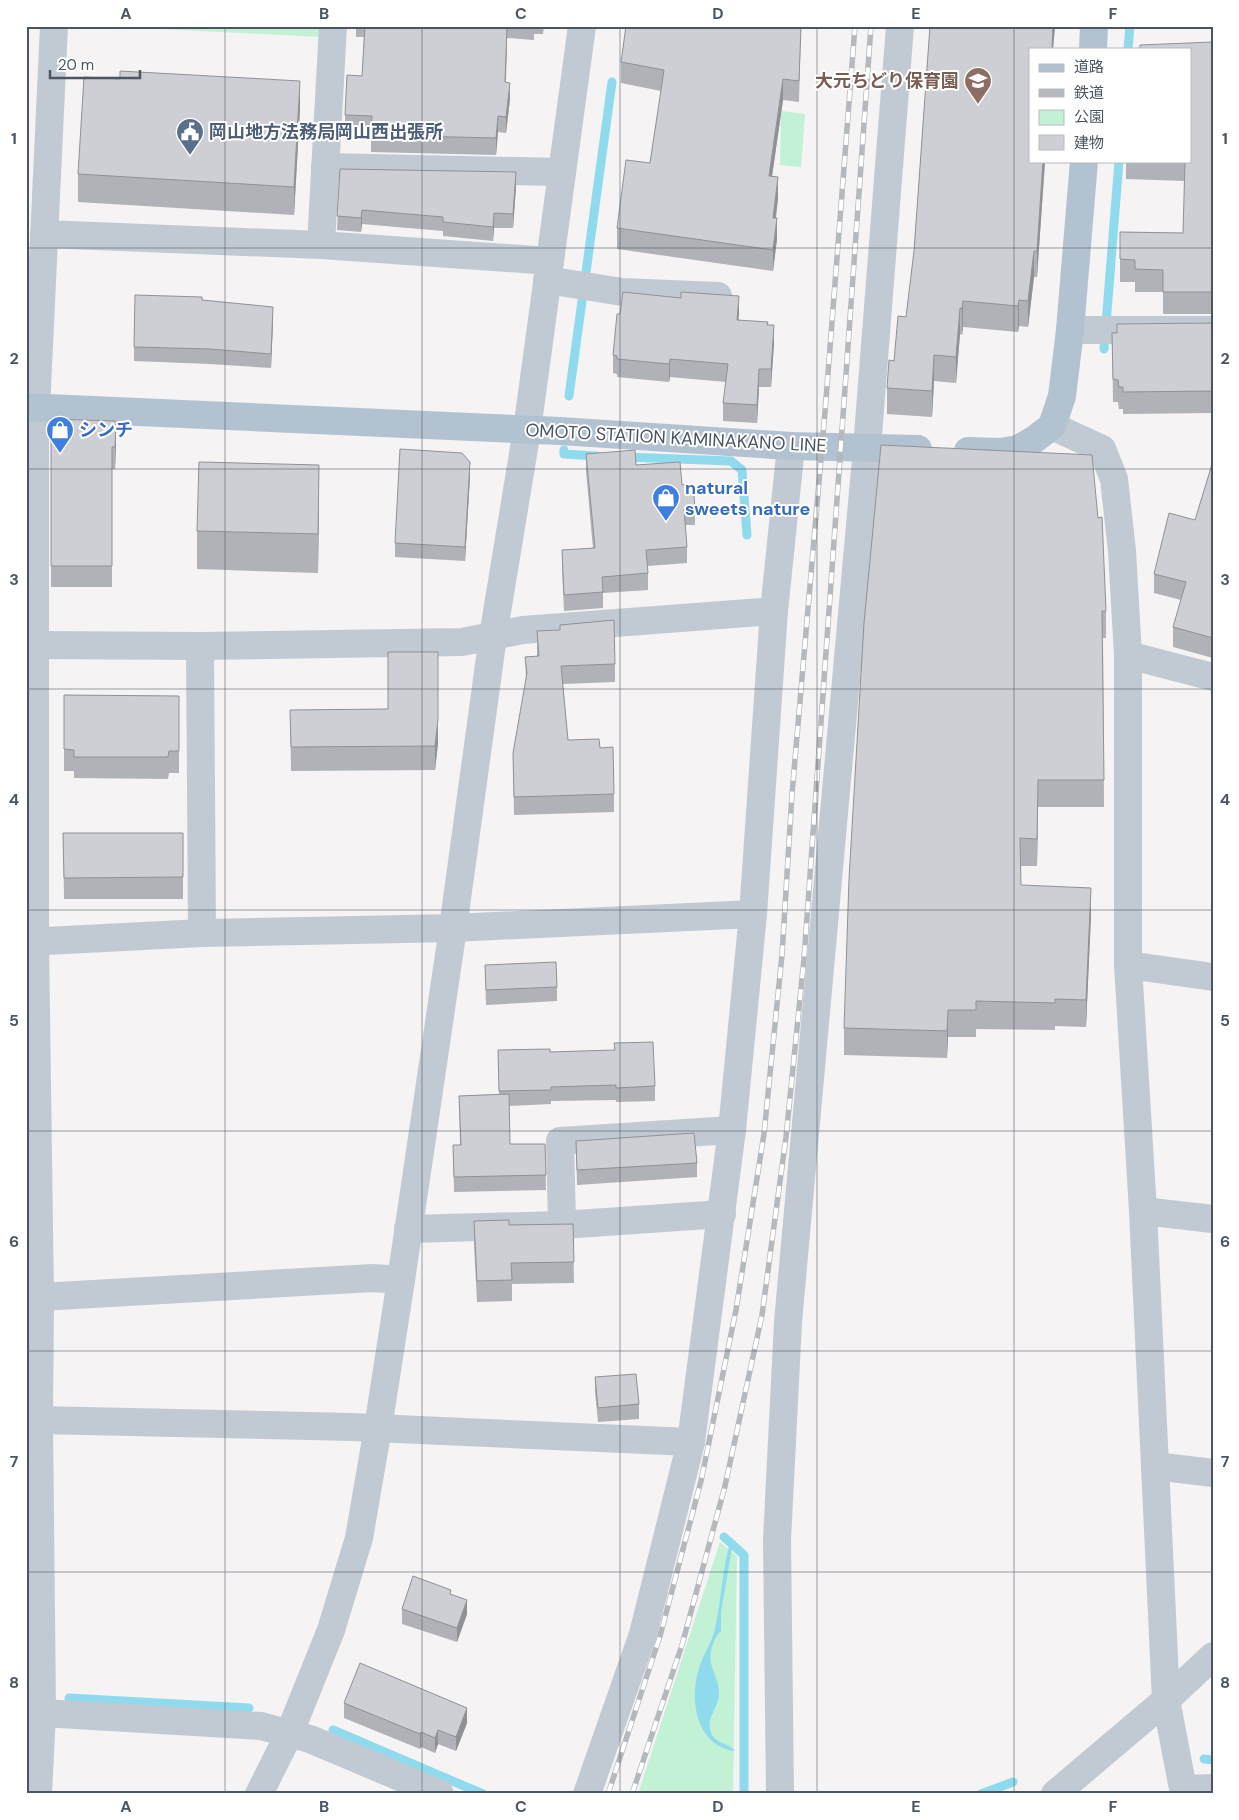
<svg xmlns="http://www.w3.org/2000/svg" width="1239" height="1820" viewBox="0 0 1239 1820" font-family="'DM Sans','Noto Sans JP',sans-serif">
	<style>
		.green { fill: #c3f1d5 }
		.water { fill: #90daee }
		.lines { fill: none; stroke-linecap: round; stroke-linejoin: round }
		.stream { stroke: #90daee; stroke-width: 9 }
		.minor { stroke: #c1cad2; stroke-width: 28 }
		.major { stroke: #b3c2d1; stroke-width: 28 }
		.rail-casing { stroke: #b5b8bd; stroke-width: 5.5 }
		.rail { stroke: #fff; stroke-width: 4; stroke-dasharray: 11; stroke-linecap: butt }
		.wall { fill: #b0b2b7 }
		.shaded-wall { fill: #909195 }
		.building { fill: #cdcfd5; stroke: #909195 }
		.grid { fill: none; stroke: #4a5661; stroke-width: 1; stroke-opacity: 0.55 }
		.labels { text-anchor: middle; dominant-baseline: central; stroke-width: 4; stroke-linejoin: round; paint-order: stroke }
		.education-label { font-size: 18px; font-weight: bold; fill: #785e54; stroke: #fff; text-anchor: end }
		.service-label { font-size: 18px; font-weight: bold; fill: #4e5e75; stroke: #fff; text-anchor: start }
		.shop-label { font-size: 18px; font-weight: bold; fill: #366cbe; stroke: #fff; text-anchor: start }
		.street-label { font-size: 18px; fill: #4a5661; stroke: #fff }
		.neatline { fill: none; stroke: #4a5661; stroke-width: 2 }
		.grid-label { font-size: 16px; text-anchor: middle; font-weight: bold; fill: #4a5661 }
	</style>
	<rect width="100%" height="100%" fill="#f5f3f3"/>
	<g class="green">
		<polygon points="101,26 323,26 322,37"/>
		<polygon points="781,111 805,114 801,167 780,165"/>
		<polygon points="720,1542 737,1556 733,1794 638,1794"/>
	</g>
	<path class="water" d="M 729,1546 L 732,1548 L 721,1612 L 721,1631 C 717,1634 715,1639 713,1644 C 705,1666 718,1672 719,1692 C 720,1706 707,1716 710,1729 C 713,1745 729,1742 735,1751 C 696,1746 689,1699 699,1668 C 703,1655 712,1642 715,1629 C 721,1602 722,1573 729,1546 Z"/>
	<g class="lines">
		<g class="stream">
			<polyline points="1128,49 1130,26"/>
			<polyline points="1104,349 1119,161"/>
			<polyline points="569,396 612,82"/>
			<polyline points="564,450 564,454 597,456"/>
			<polyline points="625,457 731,461 742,470 747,535"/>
			<polyline points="724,1537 744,1555 744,1794"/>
			<polyline points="69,1698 249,1708"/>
			<polyline points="333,1730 483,1794"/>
			<polyline points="1204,1759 1213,1760"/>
			<polyline points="981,1794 1013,1782"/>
		</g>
		<g class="minor">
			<polyline points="325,167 561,172"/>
			<polyline points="44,234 321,245 550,261"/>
			<polyline points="321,245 333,26"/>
			<polyline points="547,280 622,292 718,296"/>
			<polyline points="1070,330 1213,330"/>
			<polyline points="1052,426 1102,449 1114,479 1122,551 1128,655 1128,965 1143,1211 1166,1700 1184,1794"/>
			<polyline points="35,645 200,646 462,642 523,630 774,611"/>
			<polyline points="200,646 202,933"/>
			<polyline points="1128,655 1213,677"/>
			<polyline points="26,942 202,933 453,928 753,914"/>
			<polyline points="1128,965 1213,977"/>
			<polyline points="1143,1211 1213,1219"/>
			<polyline points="562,1225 560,1141 732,1130"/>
			<polyline points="408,1229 562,1225 722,1214"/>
			<polyline points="40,1297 373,1278 401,1280"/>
			<polyline points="26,1421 39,1420 352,1427 691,1442"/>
			<polyline points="1155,1466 1213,1473"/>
			<polyline points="26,1712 261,1726 310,1739 440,1794"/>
			<polyline points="1184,1789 1213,1788"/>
			<polyline points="38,1794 42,1712 39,1420 40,1297 35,942 35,431 54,26"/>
			<polyline points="259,1794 290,1732 331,1630 359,1538 378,1428 401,1280 453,928 493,636 527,430 582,26"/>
			<polyline points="587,1794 643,1634 691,1442 732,1130 753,914 774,611 791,446"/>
			<polyline points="780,1794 777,1540 788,1322 867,448 900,26"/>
			<polyline points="1055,1794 1166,1700 1213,1656"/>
		</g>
		<g class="major">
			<polyline points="1093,49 1094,26"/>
			<polyline points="26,407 560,431 791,446 918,449"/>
			<polyline points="968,451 1001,452 1018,449 1035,439 1052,426 1062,396 1070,330 1084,161"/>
		</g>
		<defs>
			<g id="rail">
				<polyline points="608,1794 660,1636 701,1481 736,1310 764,1134 782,955 792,794 825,412 855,26"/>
				<polyline points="632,1794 682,1645 725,1486 762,1315 786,1137 804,959 871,26"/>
			</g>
		</defs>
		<use href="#rail" class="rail-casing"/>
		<use href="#rail" class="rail"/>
	</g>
	<g class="wall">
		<polygon points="356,26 544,26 543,34 534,34 534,40 507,38 506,82 510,99 506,133 498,132 496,155 371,152 371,133 345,132 345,115 362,76 364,37 356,37"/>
		<polygon points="801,26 799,102 783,100 772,176 778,198 776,218 777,239 773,271 617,249 617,228 650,163 661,91 621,83 621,62"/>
		<polygon points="930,26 1055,26 1053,49 1030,161 1045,161 1037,277 1034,277 1028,327 1019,326 1018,332 963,327 962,335 960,334 956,383 934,381 932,417 887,414 887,388 906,317 914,251"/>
		<polygon points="1213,42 1213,314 1163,314 1163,292 1135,292 1135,282 1120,282 1120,232 1183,233 1185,181 1126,179 1126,161 1190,161"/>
		<polygon points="300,109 294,215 78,202 78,174"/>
		<polygon points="340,169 516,187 513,228 494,228 493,241 443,236 443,231 362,224 361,232 337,230"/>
		<polygon points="202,300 273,321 271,368 210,364 134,361 134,347"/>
		<polygon points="739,314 738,320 768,325 774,343 771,387 759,387 757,423 723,421 723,403 726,382 670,377 669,382 617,377 617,374 613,373 613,355"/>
		<polygon points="1213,323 1213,413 1123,414 1123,409 1119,409 1118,402 1113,402 1112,333"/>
		<polygon points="51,419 116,443 115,469 112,469 112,587 51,587"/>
		<polygon points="586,454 636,465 682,485 695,508 695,525 685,525 687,547 687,563 648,566 648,590 603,593 603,608 564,611 562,567 562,550 593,549 586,471"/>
		<polygon points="1213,461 1213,658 1173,647 1173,627 1181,600 1154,593 1154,574 1195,520"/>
		<polygon points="470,476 465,561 395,557 395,543"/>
		<polygon points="319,503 318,573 197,569 197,531"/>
		<polygon points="1106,611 1106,638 1103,638 1104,807 1038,807 1037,866 1020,866 1021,885 1091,915 1086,1027 1055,1026 1055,1030 976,1029 976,1037 948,1037 947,1058 844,1055 844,1028 864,623"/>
		<polygon points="537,631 615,664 615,682 563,684 568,740 600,748 614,794 614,812 514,815 513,753 526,679 525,657 537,656"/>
		<polygon points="64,695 179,696 179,773 169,773 168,779 74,778 74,771 64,771"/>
		<polygon points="290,710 438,743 435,770 291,771"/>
		<polygon points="63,833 183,833 183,899 64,899"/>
		<polygon points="485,965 557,987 557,1001 486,1005"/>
		<polygon points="498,1050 550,1052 655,1086 655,1101 616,1102 616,1100 551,1101 551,1104 509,1106 510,1144 545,1144 546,1190 454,1192 453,1145 460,1145 459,1096 499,1094"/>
		<polygon points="576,1141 697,1163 697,1177 577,1185"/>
		<polygon points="474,1221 509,1225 573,1224 574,1283 512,1284 512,1301 477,1302 474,1243"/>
		<polygon points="595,1377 639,1404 639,1419 598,1422 595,1392"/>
		<polygon points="402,1609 467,1614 457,1642 402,1624"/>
		<polygon points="344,1703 467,1723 456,1751 438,1744 435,1753 421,1747 420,1749 344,1718"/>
	</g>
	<g class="shaded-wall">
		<polygon points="507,26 507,38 505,99 505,82"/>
		<polygon points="1053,26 1055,26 1053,49 1052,49"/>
		<polygon points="783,79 783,100 769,197 769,176"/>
		<polygon points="300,81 300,109 294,215 294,187"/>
		<polygon points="510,83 510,99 506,133 506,117"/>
		<polygon points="498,116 498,132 496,155 496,138"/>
		<polygon points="1043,161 1045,161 1037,277 1037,251"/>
		<polygon points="516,172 516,187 513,228 513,214"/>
		<polygon points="778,177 778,198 773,238 773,218"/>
		<polygon points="362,210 362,224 361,232 361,218"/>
		<polygon points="494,213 494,228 493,241 493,227"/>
		<polygon points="777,218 777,239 773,271 773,250"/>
		<polygon points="1034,251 1034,277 1028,327 1028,301"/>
		<polygon points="739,296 739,314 737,338 737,320"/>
		<polygon points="1019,300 1019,326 1018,332 1018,306"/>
		<polygon points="963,301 963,327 962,335 962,309"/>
		<polygon points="273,307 273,321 271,368 271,354"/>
		<polygon points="960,308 960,334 956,383 956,357"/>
		<polygon points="774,325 774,343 771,387 771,369"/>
		<polygon points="934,355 934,381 932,417 932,391"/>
		<polygon points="670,359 670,377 669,382 669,364"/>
		<polygon points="759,369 759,387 757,423 757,405"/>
		<polygon points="116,421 116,443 115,469 115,447"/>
		<polygon points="470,462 470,476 465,561 465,547"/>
		<polygon points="319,465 319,503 318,573 318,534"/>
		<polygon points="438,719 438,743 435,770 435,746"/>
		<polygon points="1038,780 1038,807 1037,866 1037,839"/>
		<polygon points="1091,888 1091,915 1086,1027 1086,1000"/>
		<polygon points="948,1010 948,1037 947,1058 947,1031"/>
		<polygon points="467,1600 467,1614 457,1642 457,1628"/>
		<polygon points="467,1708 467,1723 456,1751 456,1737"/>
		<polygon points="438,1730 438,1744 435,1753 435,1738"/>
		<polygon points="421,1732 421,1747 420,1749 420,1734"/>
	</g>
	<g class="building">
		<polygon points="365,26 507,26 505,82 510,83 506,117 498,116 496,138 371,135 372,116 345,115 347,75 362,76"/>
		<polygon points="626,26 801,26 799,81 783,79 769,176 778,177 773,218 777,218 773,250 617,228 626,160 650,163 664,70 621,62"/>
		<polygon points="930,26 1053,26 1052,49 1030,49 1030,161 1043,161 1037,251 1034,251 1028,301 1019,300 1018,306 963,301 962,309 960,308 956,357 934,355 932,391 887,388 889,360 894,361 898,316 906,317 914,251"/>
		<polygon points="1213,42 1213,292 1163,292 1163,270 1135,269 1135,260 1120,259 1120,232 1183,233 1185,161 1190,161 1190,49 1140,49 1140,45"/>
		<polygon points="120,71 300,81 294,187 78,174 84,77 120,79"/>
		<polygon points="340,169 516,172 513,214 494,213 493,227 443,222 443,217 362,210 361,218 337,216"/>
		<polygon points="623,292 681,298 681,292 739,296 737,320 768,322 767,325 774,325 771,369 759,369 757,405 723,403 728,364 670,359 669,364 617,359 617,356 613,355 617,314 620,314"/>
		<polygon points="135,295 202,297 202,300 273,307 271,354 210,349 134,347"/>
		<polygon points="1213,323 1213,391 1123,392 1123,387 1119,387 1118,380 1113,379 1112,333 1117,333 1117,324"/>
		<polygon points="51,419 116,421 115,447 112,447 112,566 51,566"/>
		<polygon points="881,445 1092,455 1098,518 1102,517 1106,611 1102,611 1104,780 1038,780 1037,839 1020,838 1021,885 1091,888 1086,1000 1055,999 1055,1003 976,1001 976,1010 948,1010 947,1031 844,1028 849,879 864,623"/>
		<polygon points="400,449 462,453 470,462 465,547 395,543"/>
		<polygon points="635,450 636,465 680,462 682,485 693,484 695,508 684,509 687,547 646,550 648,573 602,577 603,592 564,595 562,550 595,548 586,454"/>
		<polygon points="1213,461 1213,638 1173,627 1186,582 1154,574 1169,513 1195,520"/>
		<polygon points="199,462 319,465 318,534 197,531"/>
		<polygon points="614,620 615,664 561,666 568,740 599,739 600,748 613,747 614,794 514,797 513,753 527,673 525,657 539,656 537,631 560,630 560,625"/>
		<polygon points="388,652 438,652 438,719 435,746 291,747 290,710 388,709"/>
		<polygon points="64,695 179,696 179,751 169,751 168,757 74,757 74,750 64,749"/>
		<polygon points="63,833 183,833 183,877 64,878"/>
		<polygon points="556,962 557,987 486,990 485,965"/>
		<polygon points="653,1042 655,1086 616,1088 616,1085 551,1087 551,1090 499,1091 498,1050 550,1049 550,1052 615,1050 614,1043"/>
		<polygon points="509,1094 510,1144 545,1144 546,1175 454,1177 453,1145 461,1145 459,1096"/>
		<polygon points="694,1133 697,1163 577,1170 576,1141"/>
		<polygon points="509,1220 509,1225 573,1224 574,1262 511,1263 512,1280 477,1281 474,1221"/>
		<polygon points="636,1374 639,1404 598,1408 595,1377"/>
		<polygon points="413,1576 451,1590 450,1594 467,1600 457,1628 402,1609"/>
		<polygon points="360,1663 467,1708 456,1737 438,1730 435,1738 421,1732 420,1734 344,1703"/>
	</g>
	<path class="grid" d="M 225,26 L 225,1794M 422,26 L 422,1794M 620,26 L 620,1794M 817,26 L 817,1794M 1014,26 L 1014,1794M 26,248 L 1213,248M 26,469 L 1213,469M 26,689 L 1213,689M 26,910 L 1213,910M 26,1131 L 1213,1131M 26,1351 L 1213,1351M 26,1572 L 1213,1572"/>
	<defs>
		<symbol id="school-pin" viewBox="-11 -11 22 30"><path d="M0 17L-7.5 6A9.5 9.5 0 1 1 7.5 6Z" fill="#8d6e63" stroke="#fff"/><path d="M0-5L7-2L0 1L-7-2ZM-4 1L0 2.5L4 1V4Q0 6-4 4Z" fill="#fff"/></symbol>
		<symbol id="civic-pin" viewBox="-11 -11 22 30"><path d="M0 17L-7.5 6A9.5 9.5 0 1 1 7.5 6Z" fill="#5c6f8a" stroke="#fff"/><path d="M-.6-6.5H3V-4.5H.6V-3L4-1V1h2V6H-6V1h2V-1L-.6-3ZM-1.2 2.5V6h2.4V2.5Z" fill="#fff"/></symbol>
		<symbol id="shop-pin" viewBox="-11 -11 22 30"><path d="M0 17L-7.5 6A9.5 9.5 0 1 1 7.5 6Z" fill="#3f7fe0" stroke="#fff"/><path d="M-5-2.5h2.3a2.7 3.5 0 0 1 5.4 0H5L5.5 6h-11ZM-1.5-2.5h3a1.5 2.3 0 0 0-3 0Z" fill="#fff"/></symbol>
	</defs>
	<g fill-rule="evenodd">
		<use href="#school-pin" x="962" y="65" width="32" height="43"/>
		<use href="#civic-pin" x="174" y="116" width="32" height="43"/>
		<use href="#shop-pin" x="44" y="414" width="32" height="43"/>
		<use href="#shop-pin" x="650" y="482" width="32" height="43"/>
	</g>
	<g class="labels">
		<g class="education-label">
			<text x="959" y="81">大元ちどり保育園</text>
		</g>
		<g class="service-label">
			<text x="209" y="132">岡山地方法務局岡山西出張所</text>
		</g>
		<g class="shop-label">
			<text x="79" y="430">シンチ</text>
			<text x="685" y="488">natural<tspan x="685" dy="21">sweets nature</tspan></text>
		</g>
		<g class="street-label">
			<text transform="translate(676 438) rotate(3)">OMOTO STATION KAMINAKANO LINE</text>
		</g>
	</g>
	<rect width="1239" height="1820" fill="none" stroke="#ffffff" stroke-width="55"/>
	<rect x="1029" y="48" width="162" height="115" fill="#ffffff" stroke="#b7bbc0"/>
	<rect x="1039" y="64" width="25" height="8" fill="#b3c2d1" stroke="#b7bbc0"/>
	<text x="1074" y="72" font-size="15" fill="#4a5661">道路</text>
	<rect x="1039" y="89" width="25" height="8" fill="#b5b8bd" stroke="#b7bbc0"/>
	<text x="1074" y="98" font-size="15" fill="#4a5661">鉄道</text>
	<rect x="1039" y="110" width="25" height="15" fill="#c3f1d5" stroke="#b7bbc0"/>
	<text x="1074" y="122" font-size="15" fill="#4a5661">公園</text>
	<rect x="1039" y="135" width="25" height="15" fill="#cdcfd5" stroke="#b7bbc0"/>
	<text x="1074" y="148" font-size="15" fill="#4a5661">建物</text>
	<path d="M50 70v8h90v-8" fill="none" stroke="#4a5661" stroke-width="2.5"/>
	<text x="58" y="70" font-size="15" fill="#4a5661" stroke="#ffffff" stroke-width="4" paint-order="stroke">20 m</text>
	<rect x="28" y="28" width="1184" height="1764" class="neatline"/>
	<g class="grid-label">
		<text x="126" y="19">A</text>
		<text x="324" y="19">B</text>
		<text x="521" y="19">C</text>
		<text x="718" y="19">D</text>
		<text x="916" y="19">E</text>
		<text x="1113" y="19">F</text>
		<text x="14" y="144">1</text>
		<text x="1225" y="144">1</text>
		<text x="14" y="364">2</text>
		<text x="1225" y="364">2</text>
		<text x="14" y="585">3</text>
		<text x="1225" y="585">3</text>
		<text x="14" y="805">4</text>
		<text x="1225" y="805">4</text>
		<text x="14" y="1026">5</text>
		<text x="1225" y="1026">5</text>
		<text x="14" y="1247">6</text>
		<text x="1225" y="1247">6</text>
		<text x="14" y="1467">7</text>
		<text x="1225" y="1467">7</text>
		<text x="14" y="1688">8</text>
		<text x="1225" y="1688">8</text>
		<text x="126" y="1812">A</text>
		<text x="324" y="1812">B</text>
		<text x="521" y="1812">C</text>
		<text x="718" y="1812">D</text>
		<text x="916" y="1812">E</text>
		<text x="1113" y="1812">F</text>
	</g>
</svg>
